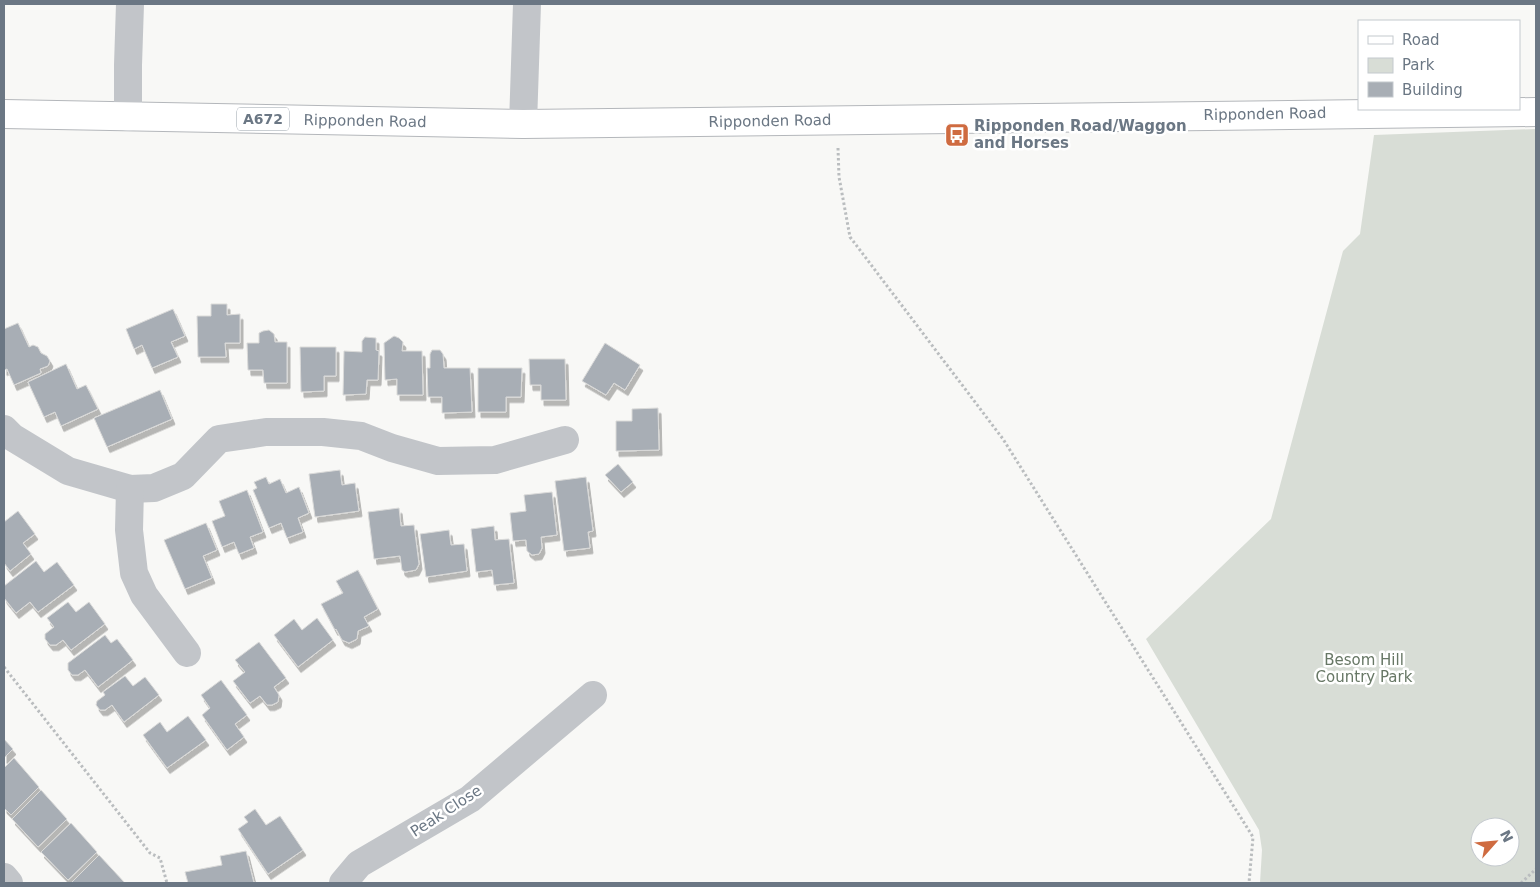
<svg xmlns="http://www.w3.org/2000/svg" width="1540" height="887" viewBox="0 0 1540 887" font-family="'DejaVu Sans',sans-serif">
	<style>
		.green { fill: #d8ddd6; fill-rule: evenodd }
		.building { fill: #a8aeb5; stroke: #dadad9; filter: url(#shadow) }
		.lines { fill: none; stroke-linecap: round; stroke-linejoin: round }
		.major-casing { stroke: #b4b7bb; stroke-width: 30 }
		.path { stroke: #babdbf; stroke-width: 3; stroke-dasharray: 2.5 2.5; stroke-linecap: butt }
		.minor { stroke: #c2c5c9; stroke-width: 28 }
		.major { stroke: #fff; stroke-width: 28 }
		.labels { text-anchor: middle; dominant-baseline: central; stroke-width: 5; stroke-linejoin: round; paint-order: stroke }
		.shield { fill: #fff; stroke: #97a0a9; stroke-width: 1 }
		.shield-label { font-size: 14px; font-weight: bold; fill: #6b7784 }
		.street-label { font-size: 15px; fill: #6b7784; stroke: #fff }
		.poi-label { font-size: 15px; font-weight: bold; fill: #6b7784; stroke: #fff; text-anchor: start }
		.park-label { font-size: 15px; fill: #677765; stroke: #fff }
	</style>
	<defs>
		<filter id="shadow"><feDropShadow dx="3" dy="5.5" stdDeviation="0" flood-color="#0004"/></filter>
	</defs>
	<rect width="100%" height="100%" fill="#f8f8f6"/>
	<path class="green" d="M 1536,129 L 1536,883 L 1260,883 L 1262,850 L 1259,830 L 1146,639 L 1271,519 L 1343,251 L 1360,234 L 1374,135 ZM 1480,827 L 1510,827 L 1510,857 L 1480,857 Z"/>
	<g class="building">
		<polygon points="211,304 227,304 227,315 240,314 240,343 225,343 226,357 198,357 197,316 211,316"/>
		<polygon points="173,309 185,336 171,342 178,357 152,368 142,345 134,349 126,329"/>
		<polygon points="18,323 29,347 33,345 38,347 41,353 47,356 50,361 48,366 40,369 41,373 14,385 7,369 4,370 4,329"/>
		<polygon points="269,330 274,334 275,342 287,342 287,383 264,383 263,370 248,370 247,343 259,343 259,333 263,331"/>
		<polygon points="394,336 399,338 403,342 402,351 422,351 423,395 397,395 397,379 385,380 384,343"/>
		<polygon points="365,337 376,338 376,350 379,351 378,380 367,380 366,394 343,395 344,351 362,352 362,341"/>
		<polygon points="605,343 640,365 625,390 614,383 606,395 582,381"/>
		<polygon points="300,347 336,347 336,376 324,376 324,391 301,392"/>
		<polygon points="432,350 440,350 443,354 444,368 470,368 472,412 442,413 442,397 428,397 427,368 430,368 430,354"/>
		<polygon points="529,359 565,359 566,400 541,400 541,385 530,385"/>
		<polygon points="66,364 77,389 86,385 98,409 61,426 55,412 44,417 28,382"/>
		<polygon points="478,368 522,368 521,397 506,397 506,412 478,412"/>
		<polygon points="160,390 172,419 107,447 94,418"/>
		<polygon points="658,408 659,450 616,451 616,421 632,421 632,409"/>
		<polygon points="618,464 633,482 621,492 605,475"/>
		<polygon points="340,470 342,485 355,483 359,511 315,517 309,474"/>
		<polygon points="266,477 269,484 280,479 286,493 299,487 309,513 298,518 303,532 287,538 281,523 269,528 253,490 257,488 254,482"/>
		<polygon points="586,477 593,531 588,532 590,548 564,551 555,481"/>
		<polygon points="247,490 263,532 250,537 254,548 239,554 234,542 222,547 212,521 225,516 219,501"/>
		<polygon points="552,492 557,535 541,537 542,548 539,554 532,555 527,551 526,540 513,541 510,513 526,511 524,495"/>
		<polygon points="399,508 401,526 414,525 419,564 416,570 405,572 402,570 400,556 374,559 368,512"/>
		<polygon points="18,511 35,534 23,543 31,554 10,571 4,563 4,522"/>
		<polygon points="206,523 217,550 203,556 212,578 185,589 164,540"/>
		<polygon points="494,526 495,540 509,539 514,583 494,585 492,570 476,572 471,529"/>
		<polygon points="449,530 451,545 464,544 467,571 426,577 420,534"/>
		<polygon points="36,561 44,572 57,562 74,585 38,612 30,602 16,613 4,598 4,586"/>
		<polygon points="358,570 378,609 364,617 369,626 358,631 357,639 349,643 342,640 336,629 335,630 321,604 343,593 336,581"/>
		<polygon points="68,602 76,612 89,602 105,624 71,650 63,640 56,645 50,645 45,639 45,634 54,627 47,618"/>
		<polygon points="317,618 333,640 298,667 274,635 294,619 302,630"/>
		<polygon points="105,635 111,643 117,639 133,660 98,687 85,670 78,675 72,675 68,670 68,663"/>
		<polygon points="259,642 286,678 274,687 279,695 278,702 272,705 267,705 260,696 250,703 233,681 245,672 235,660"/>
		<polygon points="125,676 133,686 145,677 159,695 124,722 112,705 105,710 100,710 96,705 97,701 105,695 103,692"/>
		<polygon points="221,680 247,715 235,724 244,737 227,750 202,715 210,708 201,695"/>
		<polygon points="188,716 206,740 167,768 143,735 160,722 167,732"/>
		<polygon points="4,739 13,749 4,758"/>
		<polygon points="14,758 39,787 11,815 4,808 4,768"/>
		<polygon points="41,790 67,819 38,847 12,819"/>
		<polygon points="255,809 266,825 280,816 303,850 268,874 238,829 248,822 244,817"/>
		<polygon points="71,823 97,852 68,880 41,852"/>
		<polygon points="246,851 254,883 188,883 185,872 222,865 220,856"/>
		<polygon points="99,855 125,883 71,883"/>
	</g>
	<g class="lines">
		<defs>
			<polyline id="major" points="4,114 523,124 1536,112"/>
		</defs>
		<use href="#major" class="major-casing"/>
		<g class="path">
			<polyline points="838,148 839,177 850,237 1003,439 1253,837 1249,883"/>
			<polyline points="4,667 150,853 160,858 167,883"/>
			<polyline points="1521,883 1536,869"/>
		</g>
		<g class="minor">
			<polyline points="128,117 128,65 130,4"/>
			<polyline points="523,124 527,4"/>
			<polyline points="4,429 12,437 68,471 130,489 154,488 183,476 219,439 266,432 323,432 361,436 392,448 438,461 495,460 565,440"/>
			<polyline points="130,489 129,530 134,573 144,595 187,653"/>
			<polyline points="4,877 9,883"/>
			<polyline points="343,883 359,864 470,799 593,695"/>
		</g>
		<use href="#major" class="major"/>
	</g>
	<defs>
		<symbol id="bus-square" viewBox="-11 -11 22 22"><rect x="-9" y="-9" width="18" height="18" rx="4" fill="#cf6b40" stroke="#fff"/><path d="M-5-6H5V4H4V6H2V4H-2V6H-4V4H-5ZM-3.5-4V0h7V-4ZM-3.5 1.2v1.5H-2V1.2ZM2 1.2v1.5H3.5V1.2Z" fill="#fff"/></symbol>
	</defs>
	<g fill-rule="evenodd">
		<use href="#bus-square" x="943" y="121" width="28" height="28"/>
	</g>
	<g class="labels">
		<rect class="shield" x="237" y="107.5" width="52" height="23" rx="4"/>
		<g class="shield-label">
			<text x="263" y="119">A672</text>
		</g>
		<g class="street-label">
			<text transform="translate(1265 114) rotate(-1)">Ripponden Road</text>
			<text transform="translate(365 121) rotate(1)">Ripponden Road</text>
			<text transform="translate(770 121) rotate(-1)">Ripponden Road</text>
			<text transform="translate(446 811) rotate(-33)">Peak Close</text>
		</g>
		<g class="poi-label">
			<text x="974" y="126">Ripponden Road/Waggon<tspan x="974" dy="17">and Horses</tspan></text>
		</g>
		<g class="park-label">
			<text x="1364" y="660">Besom Hill<tspan x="1364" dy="17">Country Park</tspan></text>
		</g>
	</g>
	<rect width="1540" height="887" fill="none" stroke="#6b7784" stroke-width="10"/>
	<rect x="1358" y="20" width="162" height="90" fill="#ffffff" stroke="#c4c9ce"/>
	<rect x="1368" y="36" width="25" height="8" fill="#ffffff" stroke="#c4c9ce"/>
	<text x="1402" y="45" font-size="15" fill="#6b7784">Road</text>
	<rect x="1368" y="58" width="25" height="15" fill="#d8ddd6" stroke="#c4c9ce"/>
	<text x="1402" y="70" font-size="15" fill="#6b7784">Park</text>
	<rect x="1368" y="82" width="25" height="15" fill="#a8aeb5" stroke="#c4c9ce"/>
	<text x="1402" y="95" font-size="15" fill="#6b7784">Building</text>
	<g transform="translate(1495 842) rotate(63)"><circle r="24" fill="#ffffff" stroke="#c4c9ce"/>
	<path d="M0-4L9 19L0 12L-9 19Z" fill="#cf6b40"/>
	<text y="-8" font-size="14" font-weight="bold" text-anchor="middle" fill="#6b7784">N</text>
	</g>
</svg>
